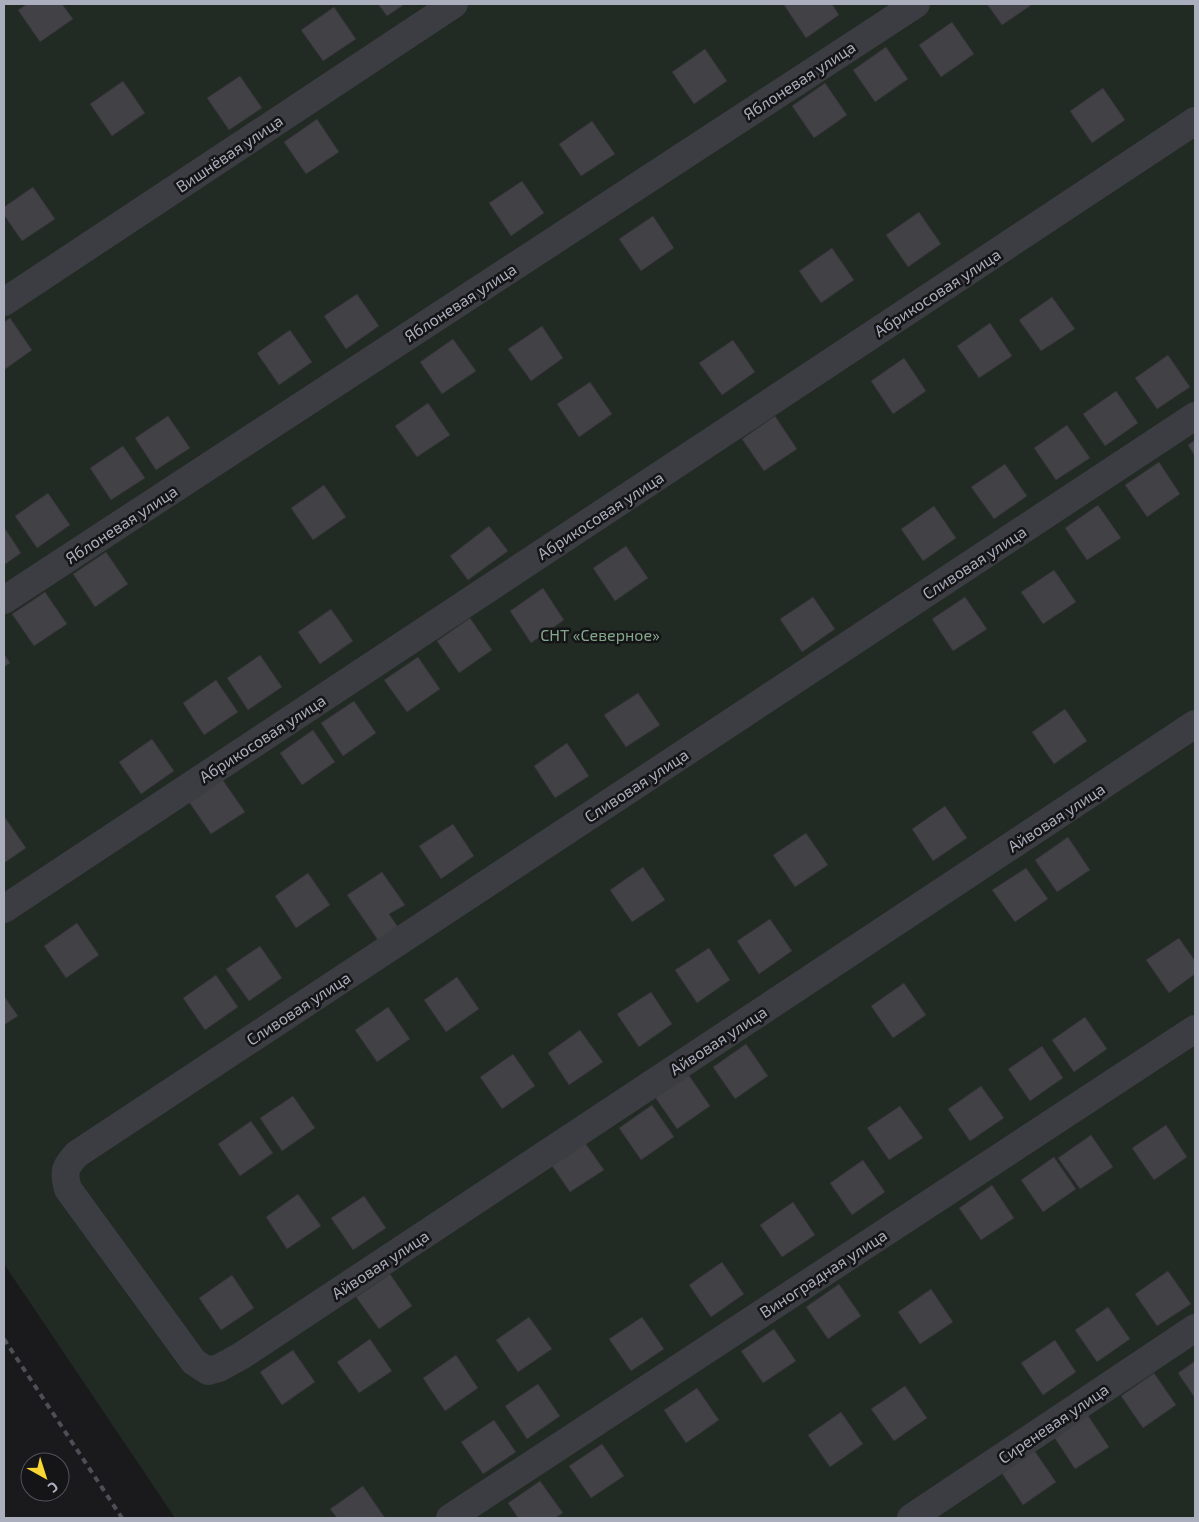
<svg xmlns="http://www.w3.org/2000/svg" width="1199" height="1522" viewBox="0 0 1199 1522" font-family="'Exo 2',sans-serif">
	<style>
		.green { fill: #212a23 }
		.building { fill: #414146; stroke: #343338 }
		.lines { fill: none; stroke-linecap: round; stroke-linejoin: round }
		.minor { stroke: #3c3c43; stroke-width: 28 }
		.rail { stroke: #4d4e56; stroke-width: 4; stroke-dasharray: 6 5; stroke-linecap: butt }
		.labels { text-anchor: middle; dominant-baseline: central; stroke-width: 5; stroke-linejoin: round; paint-order: stroke }
		.street-label { font-size: 16px; fill: #abaebc; stroke: #151417 }
		.park-label { font-size: 16px; fill: #82a78a; stroke: #151417 }
	</style>
	<rect width="100%" height="100%" fill="#1a191c"/>
	<polygon class="green" points="4,4 1195,4 1195,1518 175,1518 4,1264"/>
	<g class="building">
		<polygon points="27,4 62,4 73,19 40,42 18,10"/>
		<polygon points="378,4 405,4 387,16"/>
		<polygon points="786,4 832,4 839,15 806,38 784,5"/>
		<polygon points="987,4 1033,4 1002,25"/>
		<polygon points="334,7 356,39 323,61 301,30"/>
		<polygon points="952,22 974,54 941,77 919,45"/>
		<polygon points="886,47 908,79 875,102 853,70"/>
		<polygon points="705,49 727,81 694,104 672,72"/>
		<polygon points="240,76 262,108 229,130 207,98"/>
		<polygon points="123,81 145,113 112,136 90,104"/>
		<polygon points="825,83 847,115 814,138 792,106"/>
		<polygon points="1103,88 1125,120 1092,143 1070,111"/>
		<polygon points="317,119 339,152 306,174 284,142"/>
		<polygon points="592,121 615,154 581,176 559,144"/>
		<polygon points="522,181 544,213 511,236 489,203"/>
		<polygon points="33,187 55,219 22,241 4,215 4,207"/>
		<polygon points="919,212 941,244 908,267 886,235"/>
		<polygon points="653,216 674,248 641,271 619,239"/>
		<polygon points="832,248 854,280 821,303 799,271"/>
		<polygon points="357,294 379,326 346,349 324,316"/>
		<polygon points="1052,297 1075,329 1041,351 1019,320"/>
		<polygon points="10,318 32,350 4,370 4,322"/>
		<polygon points="990,323 1012,356 979,378 957,346"/>
		<polygon points="542,326 563,358 531,381 508,349"/>
		<polygon points="290,330 312,362 279,385 257,353"/>
		<polygon points="453,339 476,371 442,394 420,362"/>
		<polygon points="733,340 755,372 722,395 699,363"/>
		<polygon points="1168,355 1190,387 1157,409 1135,378"/>
		<polygon points="904,358 926,391 893,414 871,381"/>
		<polygon points="590,382 612,414 579,437 557,404"/>
		<polygon points="1116,391 1138,423 1105,446 1083,414"/>
		<polygon points="428,403 450,435 417,457 395,426"/>
		<polygon points="168,416 190,448 156,470 135,438"/>
		<polygon points="775,416 797,449 764,471 742,439"/>
		<polygon points="1067,425 1090,458 1056,480 1034,448"/>
		<polygon points="1195,440 1195,456 1188,445"/>
		<polygon points="123,446 145,478 111,500 90,468"/>
		<polygon points="1159,462 1180,494 1147,517 1125,485"/>
		<polygon points="1005,464 1027,496 994,519 971,487"/>
		<polygon points="324,485 346,517 313,540 291,508"/>
		<polygon points="48,493 70,525 37,548 15,516"/>
		<polygon points="1098,505 1121,538 1087,560 1065,528"/>
		<polygon points="934,506 956,538 923,561 901,529"/>
		<polygon points="489,526 508,551 468,580 450,556"/>
		<polygon points="4,527 21,553 4,565"/>
		<polygon points="626,546 648,578 615,601 593,568"/>
		<polygon points="106,552 128,584 95,607 73,574"/>
		<polygon points="1054,570 1076,602 1043,624 1021,592"/>
		<polygon points="543,588 564,620 531,643 510,611"/>
		<polygon points="45,592 67,624 34,646 12,614"/>
		<polygon points="813,597 835,629 802,652 780,619"/>
		<polygon points="965,597 987,629 953,651 932,619"/>
		<polygon points="331,609 353,641 320,664 298,632"/>
		<polygon points="470,618 492,650 459,673 437,641"/>
		<polygon points="4,654 10,663 4,667"/>
		<polygon points="260,655 282,687 248,710 227,678"/>
		<polygon points="418,657 440,689 407,712 384,680"/>
		<polygon points="216,680 238,712 204,735 183,703"/>
		<polygon points="638,693 660,725 626,747 604,715"/>
		<polygon points="354,701 376,733 343,756 321,723"/>
		<polygon points="1065,709 1087,741 1054,764 1032,732"/>
		<polygon points="313,730 335,762 302,785 280,753"/>
		<polygon points="152,739 174,771 141,794 119,762"/>
		<polygon points="567,743 589,776 555,798 534,766"/>
		<polygon points="222,779 245,812 211,834 189,802"/>
		<polygon points="945,806 967,838 933,861 912,829"/>
		<polygon points="4,816 26,848 4,863"/>
		<polygon points="453,824 474,856 441,879 419,846"/>
		<polygon points="806,833 828,865 795,887 773,855"/>
		<polygon points="1068,837 1090,870 1057,892 1035,860"/>
		<polygon points="643,867 665,900 632,922 610,890"/>
		<polygon points="1026,868 1048,899 1015,922 992,890"/>
		<polygon points="382,872 405,905 389,914 402,933 382,946 347,895"/>
		<polygon points="308,873 330,905 296,928 275,896"/>
		<polygon points="770,919 792,951 759,974 737,941"/>
		<polygon points="77,923 99,955 66,978 44,946"/>
		<polygon points="1179,938 1195,961 1195,974 1169,993 1146,960"/>
		<polygon points="260,946 282,978 249,1001 226,969"/>
		<polygon points="709,948 730,980 697,1003 675,970"/>
		<polygon points="216,975 238,1007 205,1030 183,998"/>
		<polygon points="457,977 479,1009 446,1032 424,1000"/>
		<polygon points="904,983 926,1015 893,1038 871,1006"/>
		<polygon points="651,992 672,1024 639,1047 617,1014"/>
		<polygon points="4,996 18,1016 4,1025"/>
		<polygon points="388,1007 410,1039 377,1062 355,1030"/>
		<polygon points="1085,1017 1107,1049 1074,1072 1052,1040"/>
		<polygon points="580,1030 603,1062 569,1085 548,1053"/>
		<polygon points="746,1044 768,1076 735,1099 713,1067"/>
		<polygon points="1042,1046 1063,1078 1030,1101 1008,1069"/>
		<polygon points="513,1054 535,1086 502,1109 480,1077"/>
		<polygon points="688,1074 710,1106 677,1129 655,1097"/>
		<polygon points="981,1086 1004,1118 970,1141 948,1109"/>
		<polygon points="293,1096 315,1128 282,1151 260,1118"/>
		<polygon points="652,1105 674,1137 641,1160 619,1128"/>
		<polygon points="900,1106 923,1138 889,1160 867,1128"/>
		<polygon points="251,1121 273,1153 240,1176 218,1144"/>
		<polygon points="1166,1125 1187,1157 1154,1180 1132,1148"/>
		<polygon points="1091,1135 1113,1167 1080,1189 1058,1158"/>
		<polygon points="581,1137 604,1170 570,1192 548,1160"/>
		<polygon points="1054,1157 1076,1189 1043,1212 1021,1180"/>
		<polygon points="863,1160 885,1192 852,1215 830,1183"/>
		<polygon points="992,1185 1014,1218 981,1240 959,1208"/>
		<polygon points="298,1194 321,1226 287,1249 266,1217"/>
		<polygon points="364,1196 386,1228 353,1250 331,1218"/>
		<polygon points="793,1202 815,1235 782,1257 760,1225"/>
		<polygon points="722,1262 744,1294 711,1317 689,1285"/>
		<polygon points="1168,1271 1191,1304 1157,1326 1135,1294"/>
		<polygon points="390,1274 412,1306 379,1329 356,1297"/>
		<polygon points="232,1275 254,1308 221,1330 199,1298"/>
		<polygon points="839,1284 861,1316 828,1339 806,1307"/>
		<polygon points="931,1289 953,1322 920,1344 898,1312"/>
		<polygon points="1108,1307 1130,1339 1097,1362 1075,1330"/>
		<polygon points="529,1317 552,1349 518,1372 496,1340"/>
		<polygon points="642,1317 664,1349 631,1371 609,1339"/>
		<polygon points="774,1329 796,1361 763,1383 741,1351"/>
		<polygon points="370,1339 392,1371 359,1393 337,1362"/>
		<polygon points="1055,1340 1076,1372 1043,1395 1021,1363"/>
		<polygon points="293,1350 315,1382 282,1405 260,1372"/>
		<polygon points="456,1355 478,1388 445,1411 423,1378"/>
		<polygon points="1195,1361 1195,1398 1178,1373"/>
		<polygon points="1154,1373 1176,1405 1143,1428 1121,1396"/>
		<polygon points="538,1384 560,1416 527,1439 505,1406"/>
		<polygon points="905,1386 927,1418 894,1441 871,1409"/>
		<polygon points="697,1388 719,1420 686,1443 664,1410"/>
		<polygon points="841,1412 863,1444 830,1467 808,1435"/>
		<polygon points="1087,1414 1109,1447 1075,1469 1054,1437"/>
		<polygon points="494,1420 516,1452 483,1474 461,1442"/>
		<polygon points="602,1444 624,1476 591,1498 569,1466"/>
		<polygon points="1034,1450 1056,1482 1023,1505 1001,1472"/>
		<polygon points="540,1481 563,1513 555,1518 518,1518 508,1503"/>
		<polygon points="363,1486 385,1518 337,1518 330,1509"/>
	</g>
	<g class="lines">
		<g class="minor">
			<polyline points="4,302 454,4"/>
			<path d="M 1195,416 L 77,1154 C 65,1167 63,1171 68,1189 L 194,1362 L 208,1371 L 219,1368 L 241,1356 L 1195,724"/>
			<polyline points="4,600 916,4"/>
			<polyline points="4,909 1195,121"/>
			<polyline points="450,1518 1195,1029"/>
			<polyline points="911,1518 1195,1328"/>
		</g>
		<polyline class="rail" points="4,1339 122,1518"/>
	</g>
	<g class="labels">
		<g class="street-label">
			<text transform="translate(799 80) rotate(-33)">Яблоневая улица</text>
			<text transform="translate(229 153) rotate(-34)">Вишнёвая улица</text>
			<text transform="translate(937 292) rotate(-33)">Абрикосовая улица</text>
			<text transform="translate(460 302) rotate(-33)">Яблоневая улица</text>
			<text transform="translate(600 515) rotate(-33)">Абрикосовая улица</text>
			<text transform="translate(121 524) rotate(-33)">Яблоневая улица</text>
			<text transform="translate(974 562) rotate(-33)">Сливовая улица</text>
			<text transform="translate(262 738) rotate(-33)">Абрикосовая улица</text>
			<text transform="translate(636 785) rotate(-33)">Сливовая улица</text>
			<text transform="translate(1056 817) rotate(-33)">Айвовая улица</text>
			<text transform="translate(298 1008) rotate(-33)">Сливовая улица</text>
			<text transform="translate(718 1040) rotate(-33)">Айвовая улица</text>
			<text transform="translate(380 1264) rotate(-33)">Айвовая улица</text>
			<text transform="translate(823 1273) rotate(-33)">Виноградная улица</text>
			<text transform="translate(1053 1423) rotate(-34)">Сиреневая улица</text>
		</g>
		<g class="park-label">
			<text x="600" y="634">СНТ «Северное»</text>
		</g>
	</g>
	<rect width="1199" height="1522" fill="none" stroke="#abaebc" stroke-width="10"/>
	<g transform="translate(45 1477) rotate(141)"><circle r="24" fill="#151417" stroke="#515259"/>
	<path d="M0-4L9 19L0 12L-9 19Z" fill="#fad633"/>
	<text y="-8" font-size="14" font-weight="bold" text-anchor="middle" fill="#abaebc">С</text>
	</g>
</svg>
